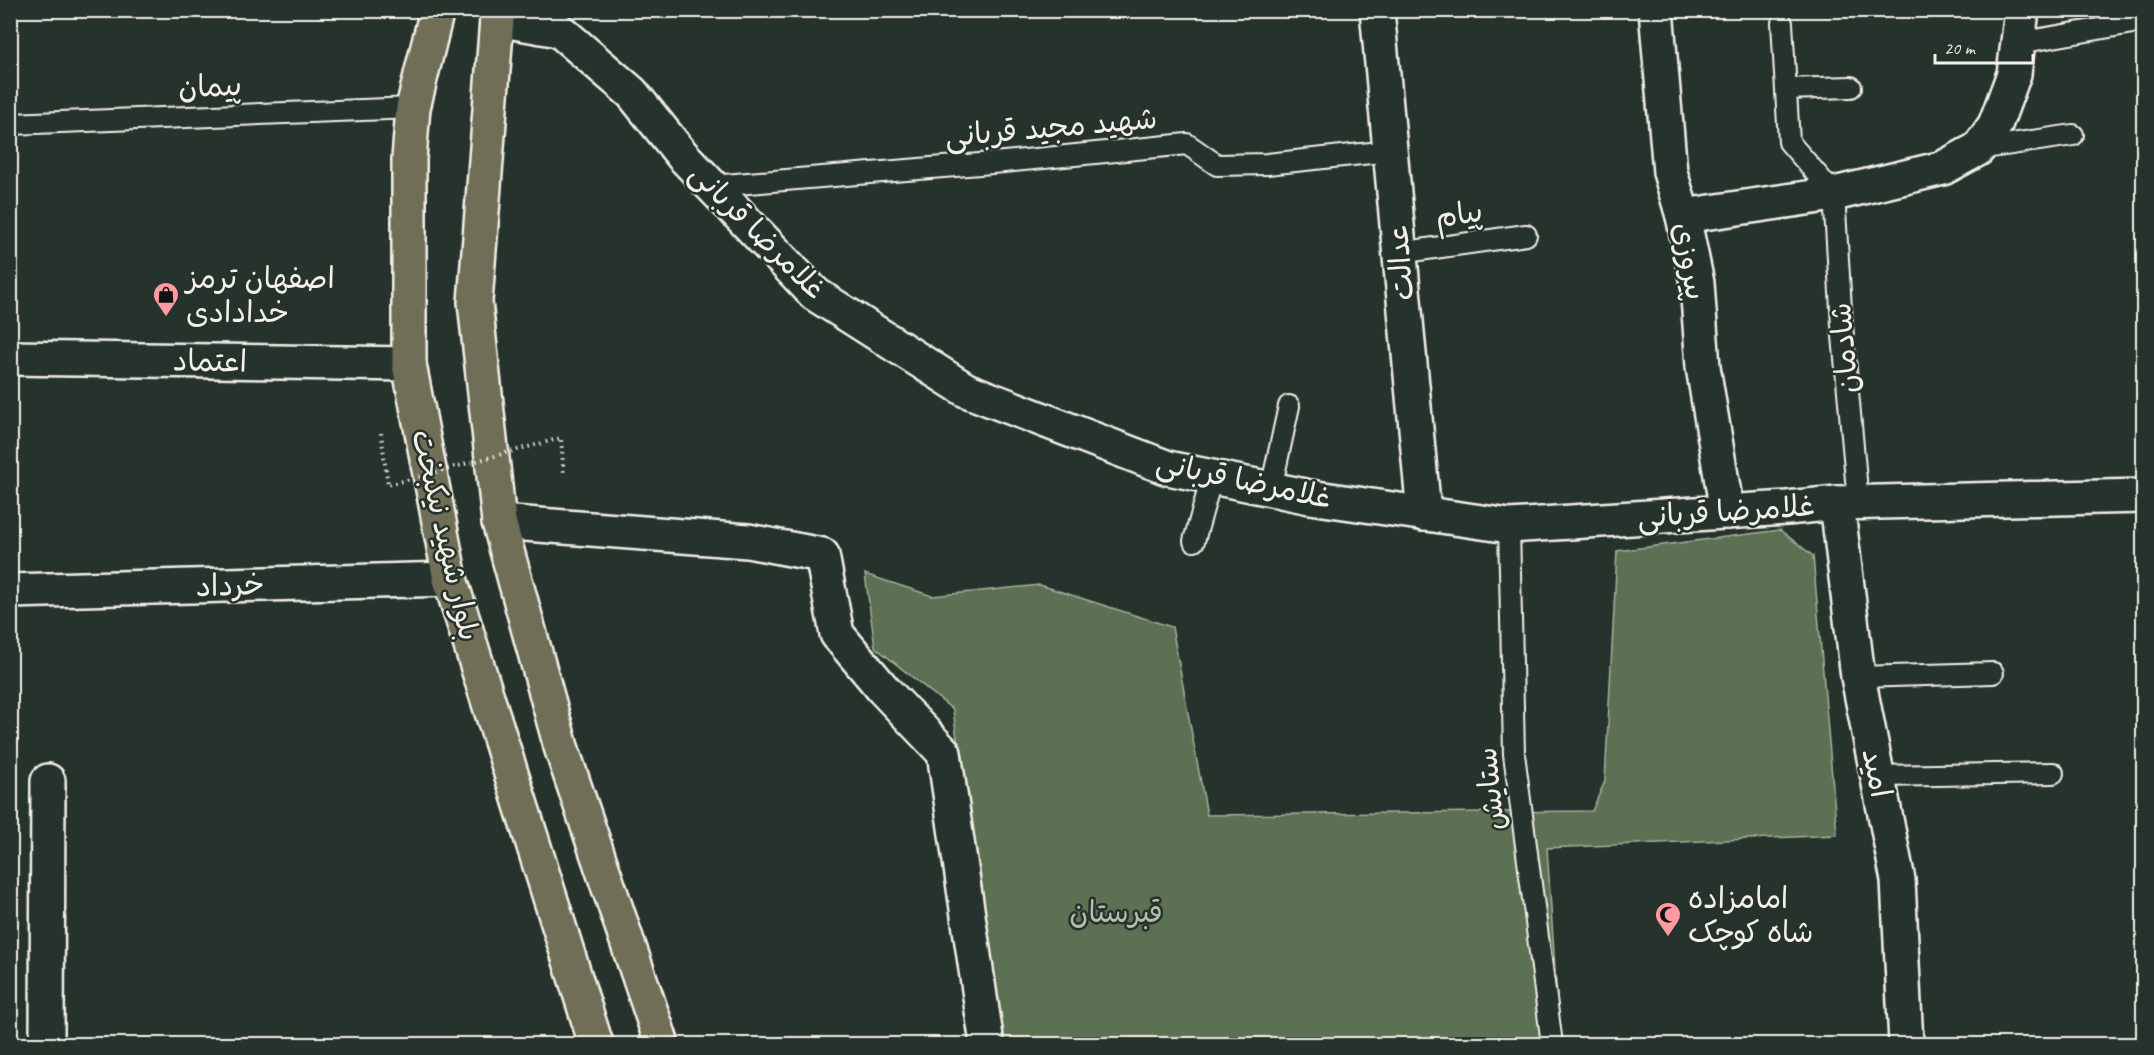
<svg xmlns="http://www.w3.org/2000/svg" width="2154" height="1055" viewBox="0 0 2154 1055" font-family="Caveat,'Playpen Sans Arabic',sans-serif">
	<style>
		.green { fill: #5c7053; stroke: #a8b09e; stroke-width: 1.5 }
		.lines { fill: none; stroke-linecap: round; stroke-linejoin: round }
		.lane-casing { stroke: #f4f1e8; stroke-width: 24 }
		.street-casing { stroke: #f4f1e8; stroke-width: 38 }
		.primary-casing { stroke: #f4f1e8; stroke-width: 38 }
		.lane { stroke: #26332d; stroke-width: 20 }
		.street { stroke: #26332d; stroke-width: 33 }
		.primary { stroke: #716e59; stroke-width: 33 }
		.path-bridge { stroke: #f4f1e8; stroke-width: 4; stroke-dasharray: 1.5 4.5; stroke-linecap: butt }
		.labels { text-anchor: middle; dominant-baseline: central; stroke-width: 5; stroke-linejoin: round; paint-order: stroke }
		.street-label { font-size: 30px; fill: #f4f1e8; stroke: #26332d }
		.poi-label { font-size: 30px; fill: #f4f1e8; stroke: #26332d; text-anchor: start }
		.park-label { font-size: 30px; fill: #b7bdac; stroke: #26332d }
	</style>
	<rect width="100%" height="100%" fill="#26332d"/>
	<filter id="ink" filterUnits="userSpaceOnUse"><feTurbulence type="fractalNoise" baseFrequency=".0167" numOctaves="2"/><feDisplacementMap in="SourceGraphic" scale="12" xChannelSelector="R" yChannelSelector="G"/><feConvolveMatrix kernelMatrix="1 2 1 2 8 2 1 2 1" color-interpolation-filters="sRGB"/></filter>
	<g filter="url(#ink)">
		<polygon class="green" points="1780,530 1813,556 1837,835 1547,848 1560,1044 1000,1044 953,710 875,647 865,574 932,596 1040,585 1172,627 1207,815 1592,811 1605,781 1617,551"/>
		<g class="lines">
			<defs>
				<g id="lane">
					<polyline points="1782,23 1789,142 1834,194 1842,325 1858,502"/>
					<polyline points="2018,43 2144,21"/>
					<polyline points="1786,89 1851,87"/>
					<polyline points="10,124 413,108"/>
					<polyline points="1978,149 2073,135"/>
					<polyline points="712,186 1004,162 1187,144 1217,165 1267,164 1390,151"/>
					<polyline points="1399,253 1526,235"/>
					<polyline points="1271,489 1289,406"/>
					<polyline points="1509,526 1514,754 1552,1044"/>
					<polyline points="1194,541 1212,477"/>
					<polyline points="1858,677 1993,673"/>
					<polyline points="1877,776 2053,773"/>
				</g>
				<g id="street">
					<polyline points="1377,10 1424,514"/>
					<polyline points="1656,10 1670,172 1683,216 1697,283 1703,367 1727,512"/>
					<polyline points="497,19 559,30 632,93 682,155 815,294 966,390 1168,468 1310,497 1509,526 1787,508 1837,503 2144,496"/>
					<polyline points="1683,216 1834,194 1943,168 1978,149 1995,125 2014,74 2022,10"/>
					<polyline points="10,358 409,364"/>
					<polyline points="1837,503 1858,677 1898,880 1906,1044"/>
					<polyline points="499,522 748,541 822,555 837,634 883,689 944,753 987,1044"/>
					<polyline points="10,591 450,579"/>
					<polyline points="47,1044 48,781"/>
				</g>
				<g id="primary">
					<polyline points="437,10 413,108 409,159 409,364 450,579 596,1044"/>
					<polyline points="499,10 497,19 475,302 499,522 561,747 662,1044"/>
				</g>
			</defs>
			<use href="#lane" class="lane-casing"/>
			<use href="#street" class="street-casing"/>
			<use href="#primary" class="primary-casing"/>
			<use href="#lane" class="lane"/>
			<use href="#street" class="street"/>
			<use href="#primary" class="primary"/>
			<polyline class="path-bridge" points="381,433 388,485 561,438 564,476"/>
		</g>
	</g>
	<defs>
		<symbol id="shop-pin" viewBox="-11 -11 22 30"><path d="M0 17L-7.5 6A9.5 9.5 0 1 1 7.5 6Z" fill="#ff9aa2" stroke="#26332d"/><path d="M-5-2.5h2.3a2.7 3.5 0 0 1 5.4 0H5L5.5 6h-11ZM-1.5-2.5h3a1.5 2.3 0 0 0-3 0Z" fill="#111"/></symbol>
		<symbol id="mosque-pin" viewBox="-11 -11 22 30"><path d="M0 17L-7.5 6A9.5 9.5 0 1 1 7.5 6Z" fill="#ff9aa2" stroke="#26332d"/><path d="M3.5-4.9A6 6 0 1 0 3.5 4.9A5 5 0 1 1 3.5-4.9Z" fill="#111"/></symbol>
	</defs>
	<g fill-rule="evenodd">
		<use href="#shop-pin" x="151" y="280" width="30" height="40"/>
		<use href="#mosque-pin" x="1653" y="900" width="30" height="40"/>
	</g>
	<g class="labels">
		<g class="street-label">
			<text transform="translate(210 86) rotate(-2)">پیمان</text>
			<text transform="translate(1051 127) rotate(-5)">شهید مجید قربانی</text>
			<text transform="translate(1459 214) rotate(-8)">پیام</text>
			<text transform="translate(758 231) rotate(45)">غلامرضا قربانی</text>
			<text transform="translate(1690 261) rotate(80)">پیروزی</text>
			<text transform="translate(1400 262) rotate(-95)">عدالت</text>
			<text transform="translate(1844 348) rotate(-95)">شادمان</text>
			<text transform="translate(210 361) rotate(1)">اعتماد</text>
			<text transform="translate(1244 480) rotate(12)">غلامرضا قربانی</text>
			<text transform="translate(1726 511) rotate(-4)">غلامرضا قربانی</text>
			<text transform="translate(446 535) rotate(77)">بلوار شهید نیکبخت</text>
			<text transform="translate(230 585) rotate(-2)">خرداد</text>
			<text transform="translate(1877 773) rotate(79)">امید</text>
			<text transform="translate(1490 789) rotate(-96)">ستایش</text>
		</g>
		<g class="poi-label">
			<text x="186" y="278">اصفهان ترمز<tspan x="186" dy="34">خدادادی</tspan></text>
			<text x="1688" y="898">امامزاده<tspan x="1688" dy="34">شاه کوچک</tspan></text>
		</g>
		<g class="park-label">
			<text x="1116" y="912">قبرستان</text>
		</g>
	</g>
	<rect width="2154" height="1055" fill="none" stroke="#26332d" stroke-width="36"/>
	<rect x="18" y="18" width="2118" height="1019" fill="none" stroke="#f4f1e8" stroke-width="2" filter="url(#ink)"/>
	<path d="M1935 54v9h98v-9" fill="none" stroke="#f4f1e8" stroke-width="3"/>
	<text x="1944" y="54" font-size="18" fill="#f4f1e8" stroke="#26332d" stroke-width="4.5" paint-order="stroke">20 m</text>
</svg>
